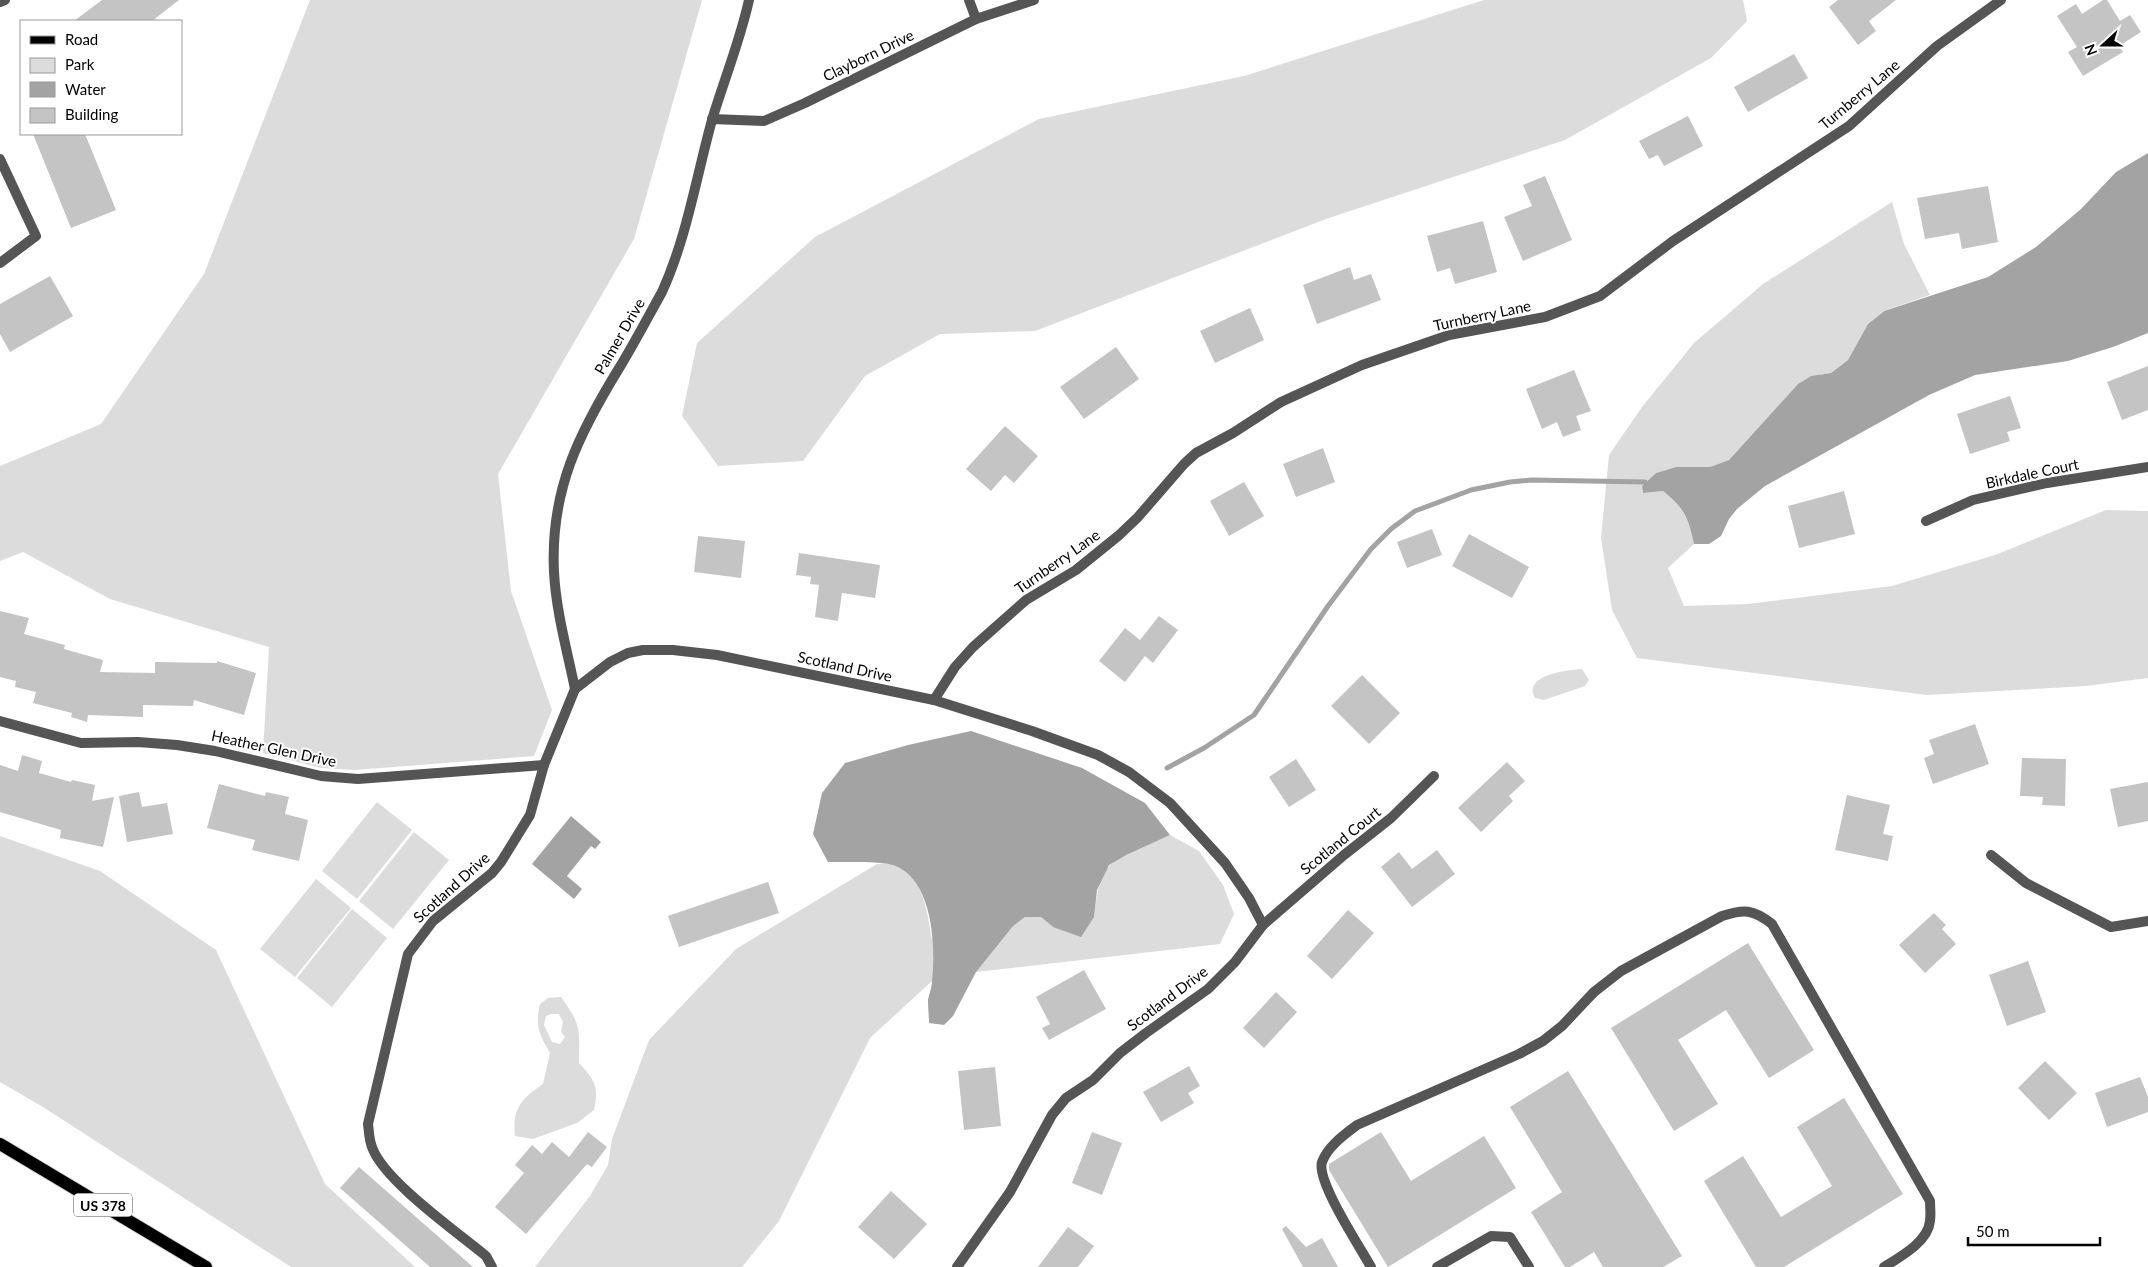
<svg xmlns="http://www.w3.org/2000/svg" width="2148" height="1267" viewBox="0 0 2148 1267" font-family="Lato,sans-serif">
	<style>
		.green { fill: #dcdcdc; fill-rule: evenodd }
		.water { fill: #a3a3a3 }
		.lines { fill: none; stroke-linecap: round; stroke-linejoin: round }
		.stream { stroke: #a3a3a3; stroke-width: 5 }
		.building { fill: #c4c4c4 }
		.primary-casing { stroke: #dbdbdb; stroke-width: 14 }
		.street { stroke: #555; stroke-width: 10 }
		.primary { stroke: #000; stroke-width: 12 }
		.labels { text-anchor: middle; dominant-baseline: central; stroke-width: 4; stroke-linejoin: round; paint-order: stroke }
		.shield { fill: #fff; stroke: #4c4c4c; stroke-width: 1 }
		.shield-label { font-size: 14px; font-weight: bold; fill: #000 }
		.street-label { font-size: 15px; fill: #000; stroke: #fff }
	</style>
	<rect width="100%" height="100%" fill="#fff"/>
	<g class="green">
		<polygon points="310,0 702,0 634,239 498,474 511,591 552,710 534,756 355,770 321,768 263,753 269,647 110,599 23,552 0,561 0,466 101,424 204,274"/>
		<polygon points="1484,0 1743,0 1747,21 1711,58 1565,140 1326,219 1035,331 940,334 865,376 803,461 718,466 682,416 697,343 815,237 1039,119 1244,76"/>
		<path d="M 1892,202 L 1904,244 L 1930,295 L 1883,311 L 1868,324 L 1848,360 L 1831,373 L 1811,376 L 1798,384 L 1729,460 L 1710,467 L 1676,467 L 1656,473 L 1642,486 L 1643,493 L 1663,491 C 1685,509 1688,517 1694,544 L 1668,568 L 1684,606 L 1748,604 L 1892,586 L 1995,555 L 2106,510 L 2148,511 L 2148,678 L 2086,686 L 1927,695 L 1637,658 L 1612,610 L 1601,538 L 1609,455 L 1642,407 L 1694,343 L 1763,284 Z"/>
		<path d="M 1582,669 L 1589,680 L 1585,686 L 1544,700 L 1535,698 C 1522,675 1567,670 1582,669 Z"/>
		<polygon points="377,802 412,830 357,899 322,871"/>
		<polygon points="414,832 449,860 393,929 359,901"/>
		<path d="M 1170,835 L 1199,851 L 1223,885 L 1234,914 L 1220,944 L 976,972 L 932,981 L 870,1038 L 779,1221 L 742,1267 L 535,1267 L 590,1196 L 608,1165 L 612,1139 L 649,1040 L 736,949 L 877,864 C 881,864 887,863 892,864 C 924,872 927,913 932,939 L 1012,926 L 1025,917 L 1041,917 L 1053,927 L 1094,917 C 1096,902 1098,876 1110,865 C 1123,852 1153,843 1170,835 Z"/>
		<polygon points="0,836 100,871 216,950 325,1184 415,1267 291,1267 43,1107 0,1082"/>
		<polygon points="316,879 351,908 295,977 260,949"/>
		<polygon points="352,909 387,938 332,1007 297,978"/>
		<path d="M 561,997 C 582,1026 579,1029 579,1063 C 595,1080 599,1087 594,1110 L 577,1123 L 533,1139 L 515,1136 C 512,1109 521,1099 543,1084 L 550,1053 C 539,1034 535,1026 540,1004 L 548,998 ZM 551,1014 L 559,1014 L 563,1022 L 561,1032 L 565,1037 L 560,1044 L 552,1042 L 544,1025 L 546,1016 Z"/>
	</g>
	<g class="water">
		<path d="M 2148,153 L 2148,333 L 2113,347 L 2068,361 L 1975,375 L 1929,395 L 1765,486 L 1737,509 L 1729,519 L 1721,536 L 1709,544 L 1694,544 C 1688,517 1685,509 1663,491 L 1643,493 L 1642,486 L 1656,473 L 1676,467 L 1710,467 L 1729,460 L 1798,384 L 1811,376 L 1831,373 L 1848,360 L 1868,324 L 1884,311 L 1988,277 L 2036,247 L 2081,209 L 2116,172 Z"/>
		<path d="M 971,731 L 1082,768 L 1145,803 L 1170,835 L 1126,855 L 1109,865 L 1097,890 L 1094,917 L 1081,937 L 1053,927 L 1041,917 L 1025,917 L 1013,926 L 976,972 L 953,1016 L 944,1025 L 929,1023 C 929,1016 928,1008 928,1000 C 929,994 932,988 932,981 C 936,947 933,878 893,865 C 882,861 842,862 828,862 L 813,834 L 822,793 L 845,763 L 908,745 Z"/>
		<polygon points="571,816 601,842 595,849 591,846 567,876 582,889 574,899 532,864"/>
	</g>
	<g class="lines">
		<polyline class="stream" points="1167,768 1204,748 1254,715 1328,606 1371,549 1391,529 1415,511 1471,490 1510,482 1532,480 1645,482"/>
	</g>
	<g class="building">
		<polygon points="102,0 179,0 152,21 74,21"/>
		<polygon points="1838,0 1896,0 1869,21 1876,31 1858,45 1829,7"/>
		<polygon points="2103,0 2107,0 2120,21 2130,15 2141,32 2119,46 2123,52 2083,76 2068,52 2077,47 2057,16 2076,4 2082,14"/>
		<polygon points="1794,54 1808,78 1748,112 1734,87"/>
		<polygon points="1688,116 1703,146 1664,166 1658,155 1649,159 1639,141"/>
		<polygon points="33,134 85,134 116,210 71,228"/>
		<polygon points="1545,176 1572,240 1523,261 1504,217 1532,206 1523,185"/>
		<polygon points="1988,186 1998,242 1962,249 1959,233 1925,239 1917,198"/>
		<polygon points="1483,221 1497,272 1455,284 1450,268 1437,272 1427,236"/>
		<polygon points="1350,267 1354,280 1371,274 1381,300 1317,324 1303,285"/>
		<polygon points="50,276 73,316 10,352 0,334 0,304"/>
		<polygon points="1250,308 1264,340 1215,363 1200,331"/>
		<polygon points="1116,347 1139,379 1084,419 1060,387"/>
		<polygon points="2148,366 2148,410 2122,420 2107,382"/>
		<polygon points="1574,370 1591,411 1576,416 1581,430 1563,437 1557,422 1542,429 1526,389"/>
		<polygon points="2010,396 2021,428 2007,432 2010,441 1970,454 1957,414"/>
		<polygon points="1005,426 1038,456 1014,483 1005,475 991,491 966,469"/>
		<polygon points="1323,448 1335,482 1296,497 1283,464"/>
		<polygon points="1244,482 1264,516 1229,536 1210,501"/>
		<polygon points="1844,491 1855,534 1799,548 1788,506"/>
		<polygon points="1432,529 1442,555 1407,568 1397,542"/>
		<polygon points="1469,534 1529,567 1512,598 1452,566"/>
		<polygon points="698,536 745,541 741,578 694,572"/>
		<polygon points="799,553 880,565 875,598 842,593 838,621 815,617 819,585 810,584 811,577 796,575"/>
		<polygon points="0,611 29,618 24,634 65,645 64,649 103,660 100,672 155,673 155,662 217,663 217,661 256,673 244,715 194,700 193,706 143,705 143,717 88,715 87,722 71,717 72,713 33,703 36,692 15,687 16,681 0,677"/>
		<polygon points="1159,616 1178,630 1153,663 1145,656 1125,682 1099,661 1125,628 1140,640"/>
		<polygon points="1362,675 1400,713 1369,744 1331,706"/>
		<polygon points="1975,724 1989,764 1933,784 1924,758 1934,754 1929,740"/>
		<polygon points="22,755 42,761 39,773 71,782 72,780 95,785 92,801 114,797 103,847 60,838 61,830 0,812 0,765 18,771"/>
		<polygon points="2022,758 2066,759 2065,806 2042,805 2043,797 2020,796"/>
		<polygon points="1296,759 1316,790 1289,807 1269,777"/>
		<polygon points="1507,762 1525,781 1509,796 1513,801 1481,832 1458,808"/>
		<polygon points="2148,782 2148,821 2118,827 2110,789"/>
		<polygon points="219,784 265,796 266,792 289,797 285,814 308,820 299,861 252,850 255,840 207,828"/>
		<polygon points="139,792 142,807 167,803 173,834 127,842 119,796"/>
		<polygon points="1847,795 1890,805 1883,834 1893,836 1888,861 1835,850"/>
		<polygon points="1437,850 1455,874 1412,907 1381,867 1399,852 1412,869"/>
		<polygon points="768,882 779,913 679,947 668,916"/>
		<polygon points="1348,910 1374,933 1332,979 1307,956"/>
		<polygon points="1934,913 1946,925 1942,929 1956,944 1925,973 1899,945"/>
		<polygon points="1748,943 1814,1050 1769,1078 1726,1010 1678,1040 1718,1104 1674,1131 1611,1028"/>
		<polygon points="2028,961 2046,1012 2007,1026 1989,975"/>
		<polygon points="1084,970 1106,1009 1049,1040 1042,1028 1050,1024 1036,997"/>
		<polygon points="1276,992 1297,1012 1264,1048 1243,1028"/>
		<polygon points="2045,1061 2077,1093 2049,1120 2018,1088"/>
		<polygon points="1189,1066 1200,1086 1188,1093 1194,1103 1161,1122 1143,1092"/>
		<polygon points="995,1067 1001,1126 964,1130 958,1071"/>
		<polygon points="1568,1071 1682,1256 1663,1267 1603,1267 1594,1252 1570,1267 1565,1267 1531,1212 1562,1192 1510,1107"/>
		<polygon points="2140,1077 2148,1097 2148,1112 2107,1127 2095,1093"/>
		<polygon points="1844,1098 1903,1194 1784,1267 1756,1267 1704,1181 1743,1156 1781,1217 1832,1186 1797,1127"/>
		<polygon points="588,1132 607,1147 592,1167 587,1164 526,1234 495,1207 524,1173 515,1165 532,1145 542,1154 552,1142 569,1157"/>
		<polygon points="1092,1132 1122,1143 1102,1195 1072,1183"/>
		<polygon points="1381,1132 1411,1181 1484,1136 1516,1188 1388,1267 1329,1170 1329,1164"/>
		<polygon points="359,1167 473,1267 430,1267 340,1188"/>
		<polygon points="891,1191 927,1224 894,1259 858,1227"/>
		<polygon points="1286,1226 1306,1247 1322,1238 1338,1267 1303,1267 1282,1229"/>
		<polygon points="1068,1227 1094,1246 1078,1267 1038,1267"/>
	</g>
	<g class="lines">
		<defs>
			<polyline id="primary" points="0,1144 206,1267"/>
		</defs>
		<use href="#primary" class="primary-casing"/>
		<g class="street">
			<polyline points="969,0 976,19"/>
			<polyline points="0,2 5,0"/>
			<polyline points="712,119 764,121 805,103 976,19 1034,0"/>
			<polyline points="0,159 36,236 0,263"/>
			<polyline points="1926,521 1973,500 2047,483 2148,467"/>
			<path d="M 575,689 C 567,650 556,611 554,572 C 550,490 579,433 621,365 C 635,342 648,317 662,292 C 687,237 696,178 712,120 C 724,80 740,41 749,0"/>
			<polyline points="934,700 955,667 973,647 1026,600 1076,570 1118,536 1138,517 1184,464 1196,453 1233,433 1281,402 1362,365 1449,335 1545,317 1600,296 1673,241 1849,126 1937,46 2001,0"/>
			<polyline points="0,721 81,743 138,742 177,745 215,751 321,776 358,779 544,765"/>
			<polyline points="1991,855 2026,883 2111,927 2148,921"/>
			<path d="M 492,1267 L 486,1256 C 457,1232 383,1180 372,1147 C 369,1140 369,1131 368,1124 L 408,954 L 433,921 L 492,873 L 501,862 L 530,815 L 544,765 L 575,689 L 610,662 L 628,653 L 643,650 L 673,650 L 717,655 L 934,700 L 1032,731 L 1098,755 L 1129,772 L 1170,803 L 1225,863 L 1249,898 L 1263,925"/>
			<polyline points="957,1267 1010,1192 1052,1115 1066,1098 1093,1080 1120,1053 1146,1033 1208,989 1235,962 1263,925 1344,855 1391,818 1434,776"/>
			<path d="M 1371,1267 C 1360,1247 1316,1181 1322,1162 C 1328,1146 1344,1135 1357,1125 L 1519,1054 L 1543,1041 L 1562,1026 L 1594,992 L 1621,971 L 1722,916 C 1744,909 1753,909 1772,924 L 1930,1201 C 1930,1207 1931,1214 1930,1221 C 1928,1242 1900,1257 1884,1267"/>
			<polyline points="1437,1267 1491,1236 1510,1237 1529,1267"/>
		</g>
		<use href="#primary" class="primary"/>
	</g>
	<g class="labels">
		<rect class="shield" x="74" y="1193.5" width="58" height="23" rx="4"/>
		<g class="shield-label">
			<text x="103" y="1205">US 378</text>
		</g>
		<g class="street-label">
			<text transform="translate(868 55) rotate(-26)">Clayborn Drive</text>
			<text transform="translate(1859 94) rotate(-40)">Turnberry Lane</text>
			<text transform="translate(1482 315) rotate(-12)">Turnberry Lane</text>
			<text transform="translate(619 336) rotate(-60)">Palmer Drive</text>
			<text transform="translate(2032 473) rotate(-12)">Birkdale Court</text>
			<text transform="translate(1057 561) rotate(-35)">Turnberry Lane</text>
			<text transform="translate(845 666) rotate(12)">Scotland Drive</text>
			<text transform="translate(274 748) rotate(12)">Heather Glen Drive</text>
			<text transform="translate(1340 840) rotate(-39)">Scotland Court</text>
			<text transform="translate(451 887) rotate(-42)">Scotland Drive</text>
			<text transform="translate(1167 998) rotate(-37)">Scotland Drive</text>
		</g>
	</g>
	<rect x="20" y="20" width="162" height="115" fill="#ffffff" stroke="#999999"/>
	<rect x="30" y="36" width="25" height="8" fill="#000000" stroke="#999999"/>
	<text x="65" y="45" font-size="15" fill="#000000">Road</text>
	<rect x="30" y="58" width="25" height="15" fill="#dcdcdc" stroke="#999999"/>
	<text x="65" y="70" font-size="15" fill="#000000">Park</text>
	<rect x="30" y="82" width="25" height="15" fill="#a3a3a3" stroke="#999999"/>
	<text x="65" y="95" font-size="15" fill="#000000">Water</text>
	<rect x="30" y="108" width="25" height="15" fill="#c4c4c4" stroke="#999999"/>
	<text x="65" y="120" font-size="15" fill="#000000">Building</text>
	<g transform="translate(2103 45) rotate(249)" stroke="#ffffff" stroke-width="4" paint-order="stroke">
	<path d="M0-4L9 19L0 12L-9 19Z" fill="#000000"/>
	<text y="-8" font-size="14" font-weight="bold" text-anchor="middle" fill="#000000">N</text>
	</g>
	<path d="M1968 1237v8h132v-8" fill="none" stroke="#000000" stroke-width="2.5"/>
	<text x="1976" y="1237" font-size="15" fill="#000000" stroke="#ffffff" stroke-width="4" paint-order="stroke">50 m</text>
</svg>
